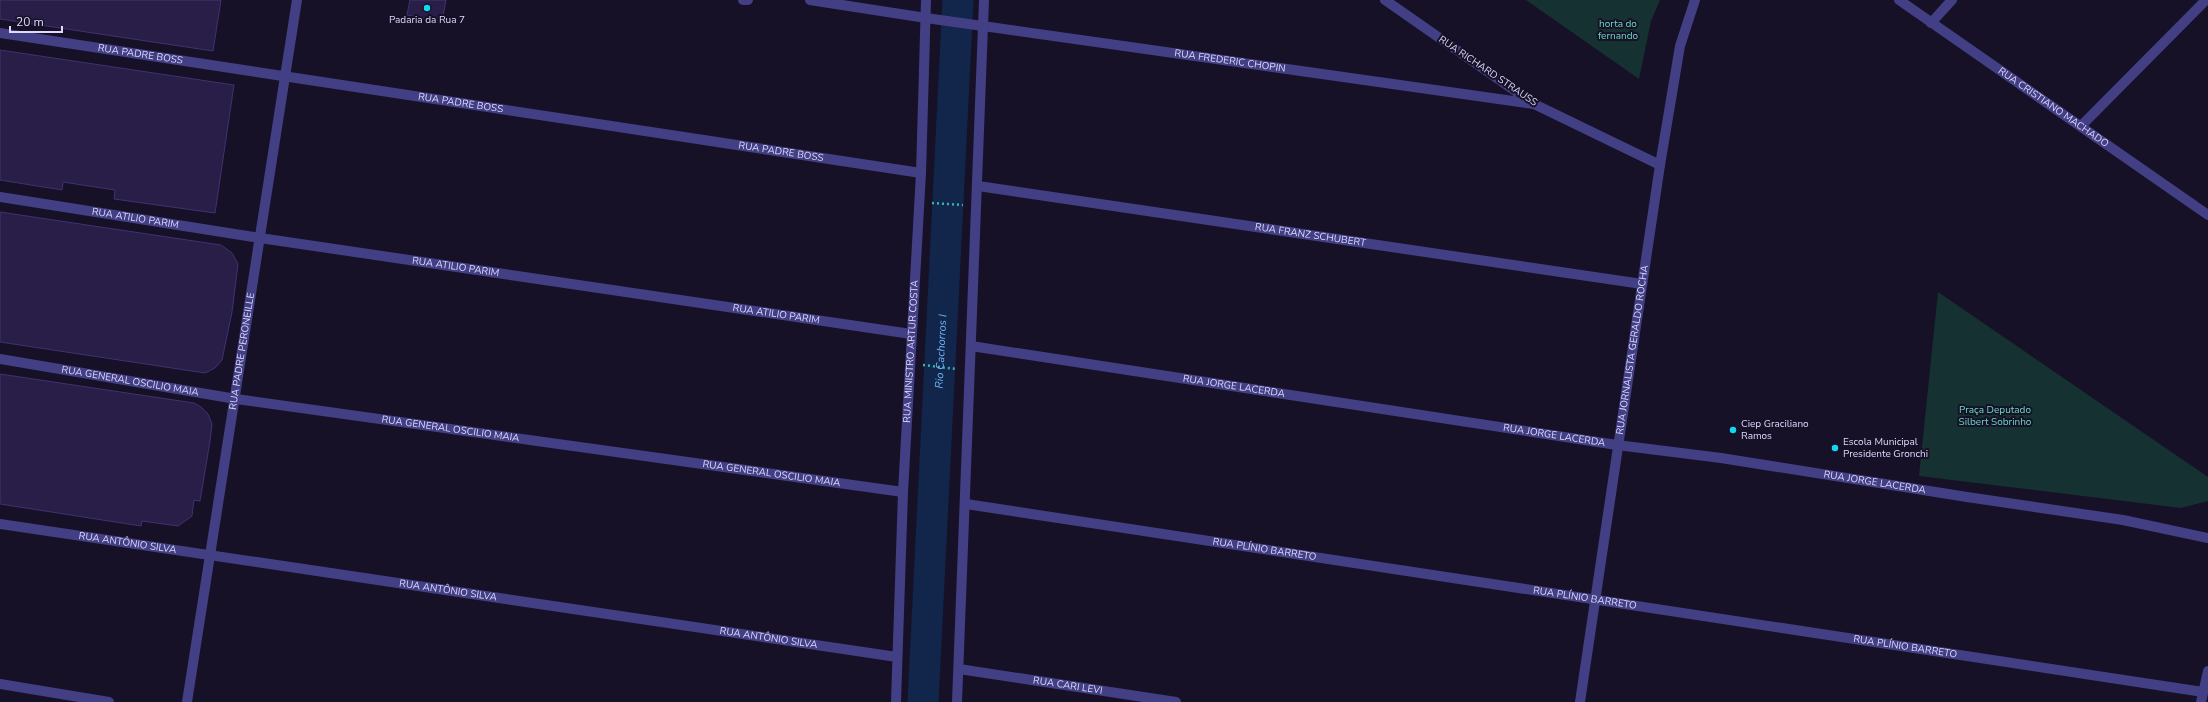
<svg xmlns="http://www.w3.org/2000/svg" width="2208" height="702" viewBox="0 0 2208 702" font-family="'Nunito Sans',sans-serif">
	<style>
		.green { fill: #153131 }
		.lines { fill: none; stroke-linecap: round; stroke-linejoin: round }
		.river { stroke: #12264b; stroke-width: 31 }
		.building { fill: #281e47; stroke: #403272 }
		.path { stroke: #37b4af; stroke-width: 2.5; stroke-dasharray: 2 3; stroke-linecap: butt }
		.minor { stroke: #433f84; stroke-width: 10 }
		.tertiary { stroke: #433f84; stroke-width: 10 }
		.poi-dot { fill: #11d7f2; stroke: #161127; stroke-width: 1.5 }
		.labels { text-anchor: middle; dominant-baseline: central; stroke-width: 4; stroke-linejoin: round; paint-order: stroke }
		.poi-label { font-size: 10px; fill: #dfdafd; stroke: #161127; text-anchor: start }
		.park-label { font-size: 10px; fill: #69dac0; stroke: #161127 }
		.street-label { font-size: 10px; fill: #dfdafd; stroke: #161127 }
		.water-label { font-size: 11px; font-style: italic; fill: #6eb5f7; stroke: #161127 }
	</style>
	<rect width="100%" height="100%" fill="#161127"/>
	<g class="green">
		<polygon points="1526,0 1660,0 1651,21 1639,79"/>
		<polygon points="1938,292 2208,477 2208,501 2181,508 1919,476"/>
	</g>
	<g class="lines">
		<path class="river" id="s1" d="M 923,702 L 958,0"/>
	</g>
	<g class="building">
		<polygon points="0,0 221,0 213,51 0,19"/>
		<polygon points="410,0 446,0 442,22 407,15"/>
		<polygon points="0,50 234,85 215,213 114,199 115,190 63,182 62,190 0,180"/>
		<polygon points="0,212 221,245 232,253 238,264 232,312 222,360 215,368 205,373 0,342"/>
		<polygon points="0,374 194,403 201,407 208,414 212,424 210,441 200,501 194,500 192,516 178,526 142,521 141,526 0,504"/>
	</g>
	<g class="lines">
		<g class="path">
			<polyline points="932,203 963,205"/>
			<polyline points="923,365 956,369"/>
		</g>
		<g class="minor">
			<polyline points="743,0 748,0"/>
			<polyline points="810,0 926,18"/>
			<polyline points="1385,0 1534,104"/>
			<path id="s2" d="M 1899,0 L 2208,215"/>
			<polyline points="1931,23 1952,0"/>
			<path id="s3" d="M 0,33 L 921,173"/>
			<polyline points="2081,126 2206,0"/>
			<path id="s4" d="M 978,186 L 1642,284"/>
			<path id="s5" d="M 0,197 L 260,238 L 911,334"/>
			<path id="s6" d="M 971,346 L 1617,445 L 1721,458 L 1967,497 L 2123,520 L 2208,538"/>
			<path id="s7" d="M 0,359 L 236,399 L 903,492"/>
			<path id="s8" d="M 966,504 L 2203,692"/>
			<path id="s9" d="M 0,524 L 897,657"/>
			<path id="s10" d="M 959,669 L 1176,702"/>
			<polyline points="0,684 109,702"/>
			<path id="s11" d="M 187,702 L 297,0"/>
			<polyline points="2201,702 2208,671"/>
		</g>
		<g class="tertiary">
			<path id="s12" d="M 926,18 L 1534,104 L 1660,165"/>
			<path id="s13" d="M 896,702 L 903,492 L 921,173 L 926,0"/>
			<polyline points="957,702 984,0"/>
			<path id="s14" d="M 1580,702 L 1660,165 L 1680,46 L 1695,0"/>
		</g>
	</g>
	<g class="poi-dot">
		<circle cx="427" cy="8" r="4"/>
		<circle cx="1733" cy="430" r="4"/>
		<circle cx="1835" cy="448" r="4"/>
	</g>
	<g class="labels">
		<g class="poi-label">
			<text x="427" y="20" text-anchor="middle">Padaria da Rua 7</text>
			<text x="1741" y="424">Ciep Graciliano<tspan x="1741" dy="12">Ramos</tspan></text>
			<text x="1843" y="442">Escola Municipal<tspan x="1843" dy="12">Presidente Gronchi</tspan></text>
		</g>
		<g class="park-label">
			<text x="1618" y="24">horta do<tspan x="1618" dy="12">fernando</tspan></text>
			<text x="1995" y="410">Praça Deputado<tspan x="1995" dy="12">Silbert Sobrinho</tspan></text>
		</g>
		<g class="street-label">
			<text stroke="none"><textPath href="#s3" startOffset="142">RUA PADRE BOSS</textPath></text>
			<text stroke="none"><textPath href="#s12" startOffset="307">RUA FREDERIC CHOPIN</textPath></text>
			<text transform="translate(1488 71) rotate(34)">RUA RICHARD STRAUSS</text>
			<text stroke="none"><textPath href="#s3" startOffset="466">RUA PADRE BOSS</textPath></text>
			<text stroke="none"><textPath href="#s2" startOffset="188">RUA CRISTIANO MACHADO</textPath></text>
			<text stroke="none"><textPath href="#s3" startOffset="790">RUA PADRE BOSS</textPath></text>
			<text stroke="none"><textPath href="#s5" startOffset="137">RUA ATILIO PARIM</textPath></text>
			<text stroke="none"><textPath href="#s4" startOffset="336">RUA FRANZ SCHUBERT</textPath></text>
			<text stroke="none"><textPath href="#s5" startOffset="461">RUA ATILIO PARIM</textPath></text>
			<text stroke="none"><textPath href="#s5" startOffset="785">RUA ATILIO PARIM</textPath></text>
			<text stroke="none"><textPath href="#s14" startOffset="356">RUA JORNALISTA GERALDO ROCHA</textPath></text>
			<text stroke="none"><textPath href="#s11" startOffset="355">RUA PADRE PERONEILLE</textPath></text>
			<text stroke="none"><textPath href="#s13" startOffset="351">RUA MINISTRO ARTUR COSTA</textPath></text>
			<text stroke="none"><textPath href="#s7" startOffset="132">RUA GENERAL OSCILIO MAIA</textPath></text>
			<text stroke="none"><textPath href="#s6" startOffset="266">RUA JORGE LACERDA</textPath></text>
			<text stroke="none"><textPath href="#s7" startOffset="456">RUA GENERAL OSCILIO MAIA</textPath></text>
			<text stroke="none"><textPath href="#s6" startOffset="590">RUA JORGE LACERDA</textPath></text>
			<text stroke="none"><textPath href="#s7" startOffset="780">RUA GENERAL OSCILIO MAIA</textPath></text>
			<text stroke="none"><textPath href="#s6" startOffset="914">RUA JORGE LACERDA</textPath></text>
			<text stroke="none"><textPath href="#s9" startOffset="129">RUA ANTÔNIO SILVA</textPath></text>
			<text stroke="none"><textPath href="#s8" startOffset="302">RUA PLÍNIO BARRETO</textPath></text>
			<text stroke="none"><textPath href="#s9" startOffset="453">RUA ANTÔNIO SILVA</textPath></text>
			<text stroke="none"><textPath href="#s8" startOffset="626">RUA PLÍNIO BARRETO</textPath></text>
			<text stroke="none"><textPath href="#s9" startOffset="777">RUA ANTÔNIO SILVA</textPath></text>
			<text stroke="none"><textPath href="#s8" startOffset="950">RUA PLÍNIO BARRETO</textPath></text>
			<text stroke="none"><textPath href="#s10" startOffset="110">RUA CARI LEVI</textPath></text>
		</g>
		<g class="water-label">
			<text stroke="none"><textPath href="#s1" startOffset="351">Rio Cachorros I</textPath></text>
		</g>
	</g>
	<path d="M10 26v6h52v-6" fill="none" stroke="#dfdafd" stroke-width="2"/>
	<text x="16" y="26" font-size="12" fill="#dfdafd" stroke="#161127" stroke-width="3" paint-order="stroke">20 m</text>
</svg>
